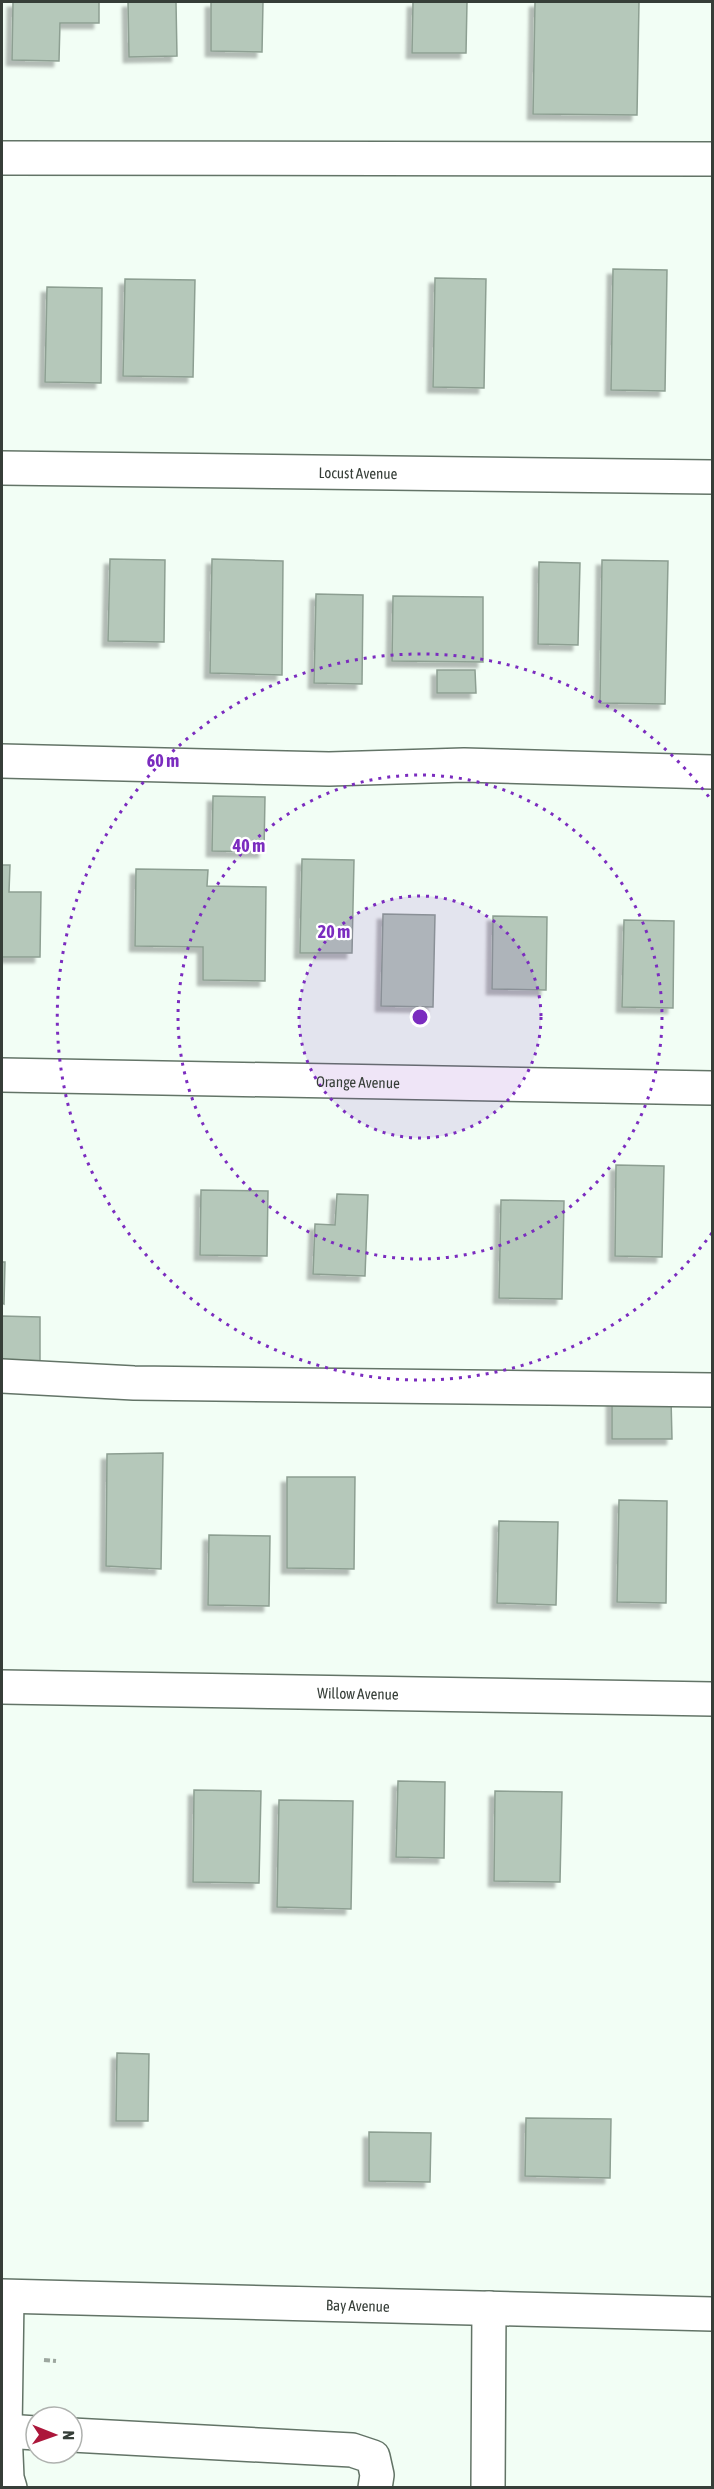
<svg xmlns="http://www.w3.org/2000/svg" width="714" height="2489" viewBox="0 0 714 2489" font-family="'Asap Condensed',sans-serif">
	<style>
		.building { fill: #b5c8ba; stroke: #8d9f92; stroke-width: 1.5; filter: url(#shadow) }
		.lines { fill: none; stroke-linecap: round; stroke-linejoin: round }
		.minor-casing { stroke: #637467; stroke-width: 36 }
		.path { stroke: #9da79f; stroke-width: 4; stroke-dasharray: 6 3; stroke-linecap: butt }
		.minor { stroke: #fff; stroke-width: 33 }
		.ring { fill: none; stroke: #7b2cbf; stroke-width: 3; stroke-dasharray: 3 6 }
		.labels { text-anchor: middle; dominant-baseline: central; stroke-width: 4.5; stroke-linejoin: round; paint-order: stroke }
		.street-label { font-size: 15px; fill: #363e38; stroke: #fff }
		.centre { fill: #7b2cbf; stroke: #fff; stroke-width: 3 }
		.ring-label { font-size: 18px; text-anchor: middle; font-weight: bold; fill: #7b2cbf; stroke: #fff; stroke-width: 4.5; stroke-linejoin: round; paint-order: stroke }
	</style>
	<defs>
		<filter id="shadow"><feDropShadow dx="-5.5" dy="5.5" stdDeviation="1.5" flood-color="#0004"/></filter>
	</defs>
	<rect width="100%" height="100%" fill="#f2fef5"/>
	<g class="building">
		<polygon points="13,2 99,2 99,23 60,23 59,61 12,60"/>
		<polygon points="128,2 176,2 177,56 129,57"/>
		<polygon points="211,2 263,2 262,52 211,51"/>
		<polygon points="413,2 467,2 466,53 412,53"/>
		<polygon points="535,2 639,2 637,115 533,114"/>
		<polygon points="613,269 667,270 665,391 611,390"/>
		<polygon points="435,278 486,279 484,388 433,387"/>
		<polygon points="125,279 195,280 193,377 123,376"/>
		<polygon points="47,287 102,288 101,383 45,382"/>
		<polygon points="110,559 165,560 164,642 108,641"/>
		<polygon points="212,559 283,561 282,675 210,673"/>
		<polygon points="602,560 668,561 665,704 600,703"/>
		<polygon points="539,562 580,563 578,645 538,644"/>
		<polygon points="316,594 363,595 362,684 314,683"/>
		<polygon points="393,596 483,597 483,662 392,661"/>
		<polygon points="437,670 475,670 476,693 437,693"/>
		<polygon points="213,796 265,797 264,852 212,851"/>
		<polygon points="302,859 354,860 352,953 300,953"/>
		<polygon points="2,865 10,865 9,892 41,892 40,957 2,957"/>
		<polygon points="136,869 208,870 207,886 266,887 265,981 203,980 203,947 135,946"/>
		<polygon points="383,914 435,915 433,1007 381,1006"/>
		<polygon points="493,916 547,917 546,990 492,989"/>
		<polygon points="624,920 674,921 673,1008 622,1007"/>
		<polygon points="616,1165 664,1166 662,1257 615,1256"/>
		<polygon points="201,1190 268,1191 267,1256 200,1255"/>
		<polygon points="337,1194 368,1195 365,1276 313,1274 315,1224 335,1225"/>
		<polygon points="501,1200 564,1201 562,1299 499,1298"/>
		<polygon points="2,1262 5,1262 4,1304 2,1303"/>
		<polygon points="2,1316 40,1317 40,1361 2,1361"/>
		<polygon points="671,1398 672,1439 612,1439 612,1399"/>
		<polygon points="163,1453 161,1569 106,1566 107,1454"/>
		<polygon points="287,1477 355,1477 354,1569 287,1568"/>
		<polygon points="619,1500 667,1501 666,1603 617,1602"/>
		<polygon points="499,1521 558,1522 556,1605 497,1603"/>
		<polygon points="209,1535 270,1536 269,1606 208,1605"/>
		<polygon points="398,1781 445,1782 444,1858 396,1857"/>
		<polygon points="194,1790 261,1791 259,1883 193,1882"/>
		<polygon points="495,1791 562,1792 560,1882 494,1881"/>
		<polygon points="279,1800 353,1801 351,1909 277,1907"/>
		<polygon points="117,2053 149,2054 148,2121 116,2121"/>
		<polygon points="526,2118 611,2119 610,2178 525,2176"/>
		<polygon points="369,2132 431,2133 430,2182 369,2181"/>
	</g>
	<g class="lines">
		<defs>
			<g id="minor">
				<polyline points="2,158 712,159"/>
				<path id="s1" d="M 2,468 L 712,477"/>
				<polyline points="2,761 329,769 464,765 712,772"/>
				<path id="s2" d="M 2,1075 L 712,1088"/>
				<polyline points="2,1376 134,1383 712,1390"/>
				<path id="s3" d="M 2,1687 L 712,1699"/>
				<path id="s4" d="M 2,2296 L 712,2314"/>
				<polyline points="7,2297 5,2431 7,2478 10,2488"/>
				<polyline points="5,2431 36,2433"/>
				<polyline points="72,2435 352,2450 373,2457 377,2475 375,2488"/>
				<polyline points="488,2488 489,2308"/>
			</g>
		</defs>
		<use href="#minor" class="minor-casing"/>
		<polyline class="path" points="44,2360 56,2361"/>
		<use href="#minor" class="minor"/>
	</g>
	<circle cx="420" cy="1017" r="121" fill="#7b2cbf" fill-opacity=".12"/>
	<g class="ring">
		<circle cx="420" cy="1017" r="121"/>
		<circle cx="420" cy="1017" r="242"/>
		<path d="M712 1233A363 363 0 1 1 712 801"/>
	</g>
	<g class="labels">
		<g class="street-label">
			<text stroke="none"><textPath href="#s1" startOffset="356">Locust Avenue</textPath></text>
			<text stroke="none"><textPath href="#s2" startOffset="356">Orange Avenue</textPath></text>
			<text stroke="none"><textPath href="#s3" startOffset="356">Willow Avenue</textPath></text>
			<text stroke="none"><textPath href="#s4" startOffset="356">Bay Avenue</textPath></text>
		</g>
	</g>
	<circle cx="420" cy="1017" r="9" class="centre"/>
	<g class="ring-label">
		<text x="163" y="767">60 m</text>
		<text x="249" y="852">40 m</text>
		<text x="334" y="938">20 m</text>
	</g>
	<rect width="714" height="2489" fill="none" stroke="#363e38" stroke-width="6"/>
	<g transform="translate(54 2435) rotate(91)"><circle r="28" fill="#ffffff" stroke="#afb2af" stroke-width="1.5"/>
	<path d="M0-4.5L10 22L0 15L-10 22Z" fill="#ac173b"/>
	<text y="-9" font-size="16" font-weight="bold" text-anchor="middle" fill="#363e38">N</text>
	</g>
</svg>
